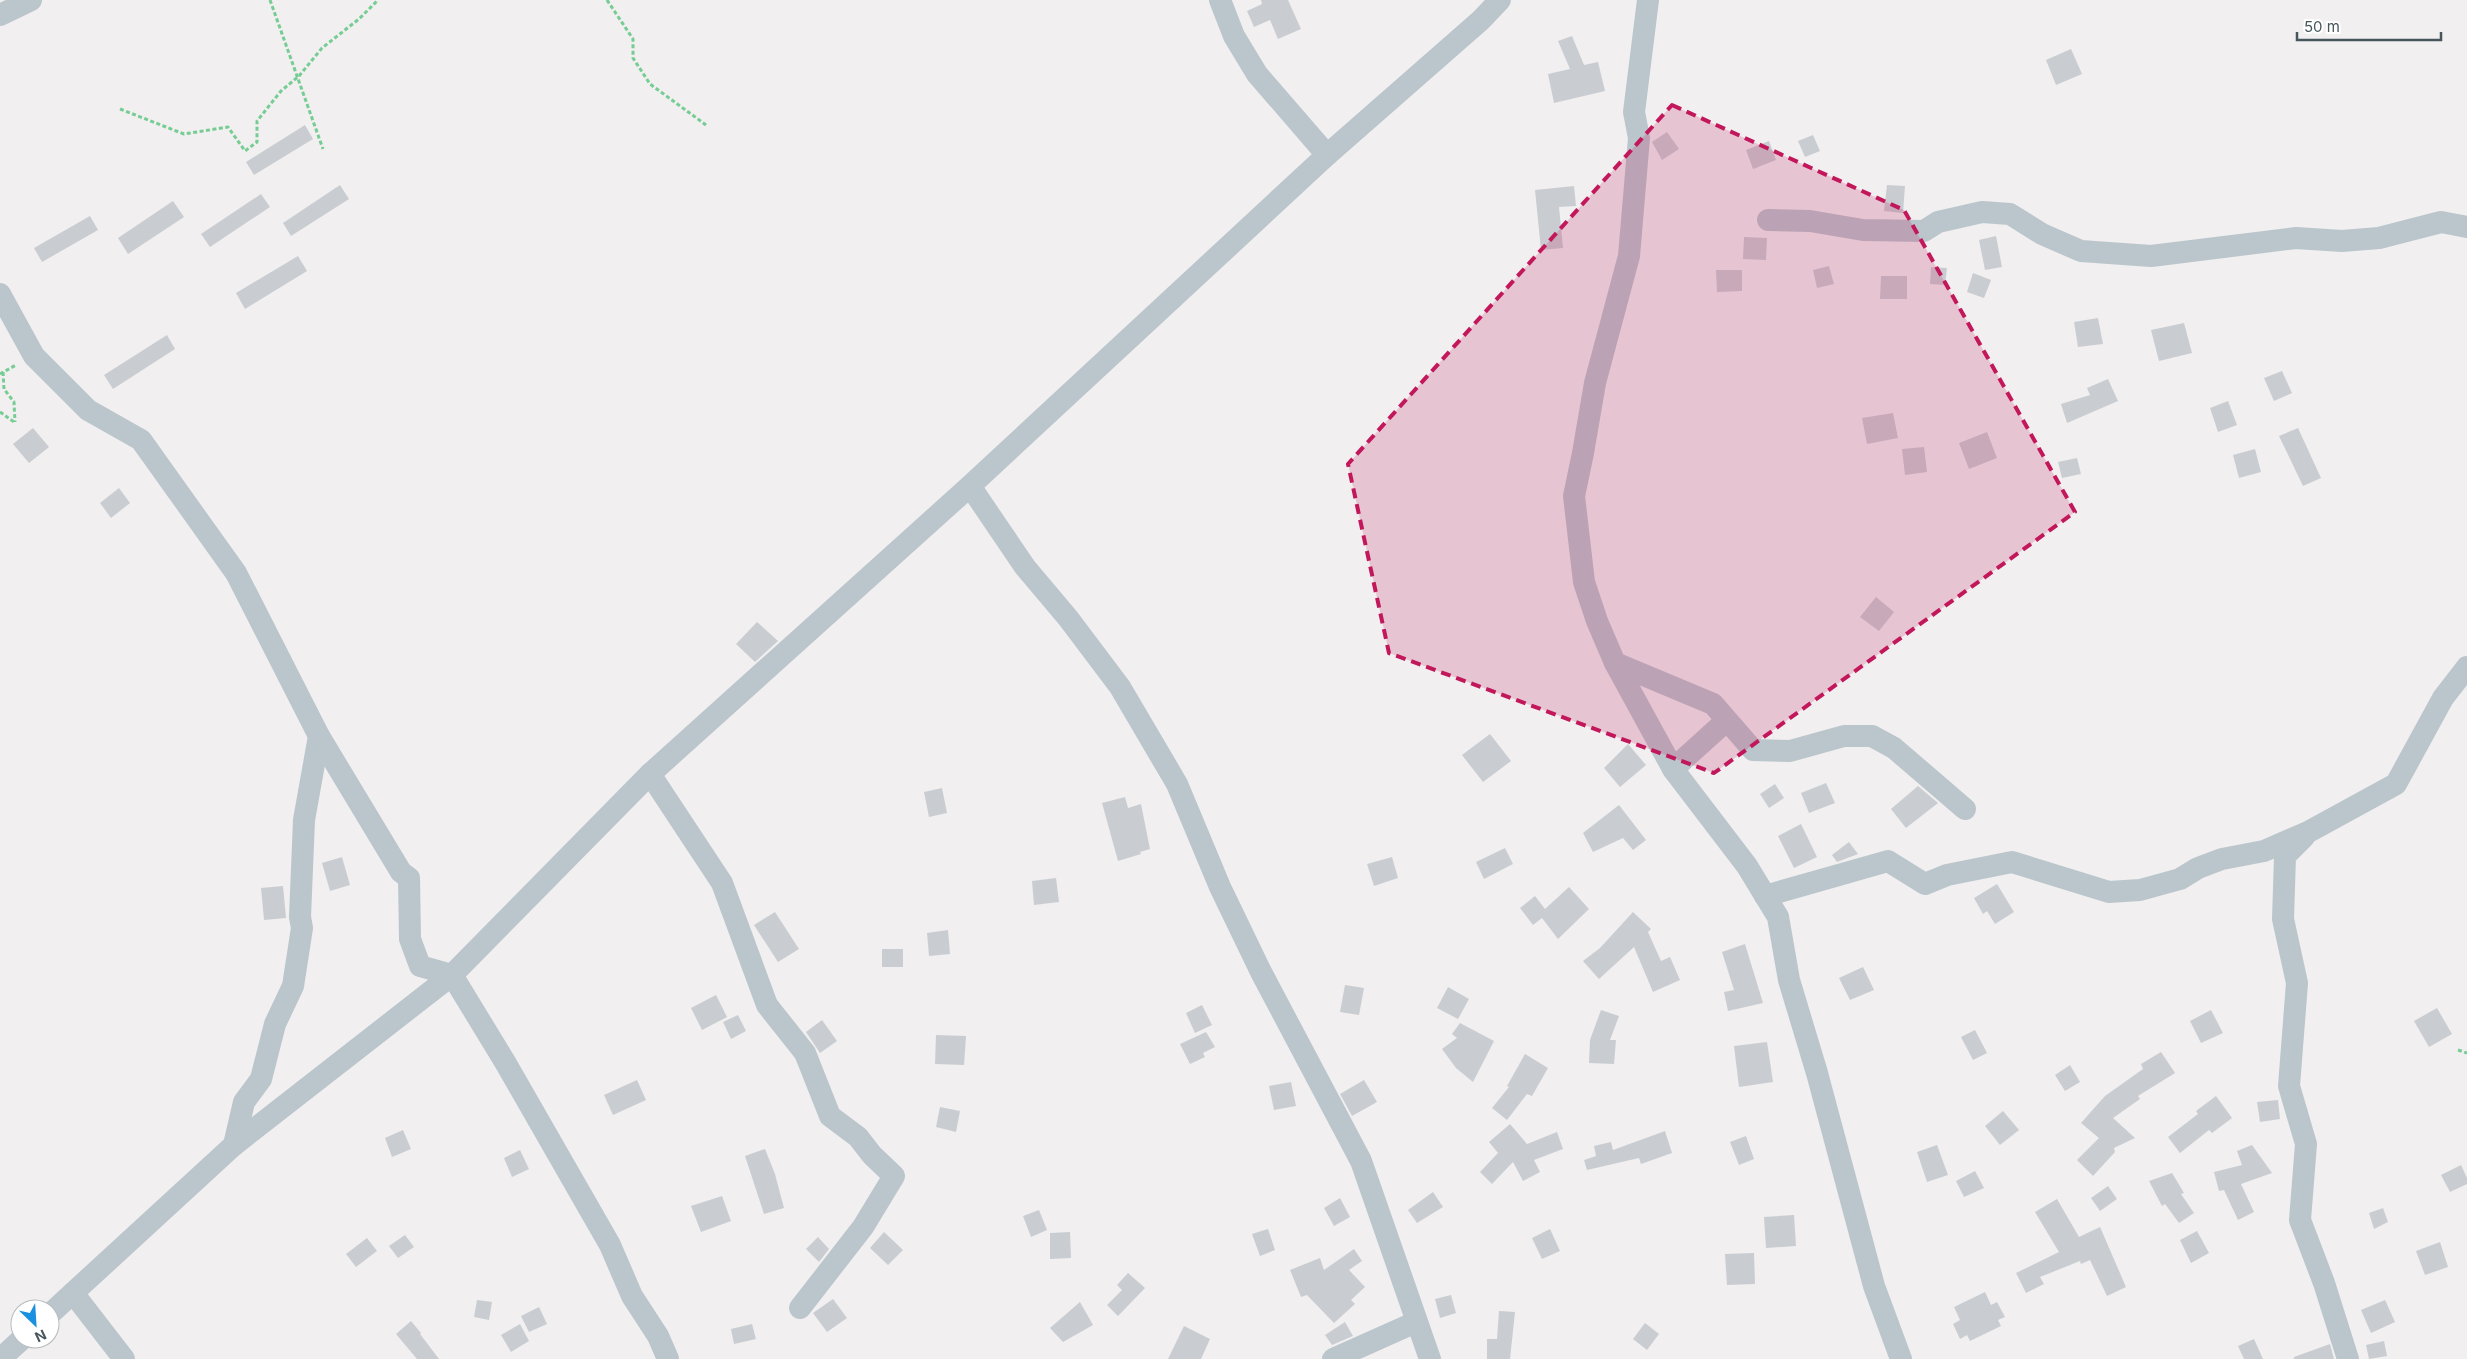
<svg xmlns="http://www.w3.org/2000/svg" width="2467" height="1359" viewBox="0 0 2467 1359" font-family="Inter,sans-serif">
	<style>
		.building { fill: #c9cdd2 }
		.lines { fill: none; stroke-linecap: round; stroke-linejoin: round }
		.path { stroke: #76cd94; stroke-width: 3; stroke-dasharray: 4 2.5; stroke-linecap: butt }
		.minor { stroke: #bac6cc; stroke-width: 22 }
		.marked { fill: #c2185b; fill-opacity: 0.2; stroke: #c2185b; stroke-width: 4; stroke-dasharray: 10 6; stroke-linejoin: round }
	</style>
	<rect width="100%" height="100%" fill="#f1efef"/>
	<g class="building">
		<polygon points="1261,0 1288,0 1301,29 1278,39 1270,20 1254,27 1247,11 1262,4"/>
		<polygon points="1572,36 1584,65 1598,62 1605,91 1554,103 1548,74 1570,69 1558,41"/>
		<polygon points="2071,49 2082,74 2056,85 2046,60"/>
		<polygon points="305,125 313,139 254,175 246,162"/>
		<polygon points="1667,132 1679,149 1662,160 1652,142"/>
		<polygon points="1813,135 1820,151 1805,157 1798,141"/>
		<polygon points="1769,141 1776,160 1753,169 1746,150"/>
		<polygon points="340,185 349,199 291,236 283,223"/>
		<polygon points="1887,185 1905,186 1903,213 1884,211"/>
		<polygon points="1574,186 1576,206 1559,207 1563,248 1541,250 1535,190"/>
		<polygon points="261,194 270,207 210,247 201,234"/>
		<polygon points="173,201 184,217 128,254 118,238"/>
		<polygon points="90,216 98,230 42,262 34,248"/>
		<polygon points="1996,236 2002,267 1985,270 1979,240"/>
		<polygon points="1744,237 1767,238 1766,260 1743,259"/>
		<polygon points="298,256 307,271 245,309 236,293"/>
		<polygon points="1829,266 1834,284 1817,288 1813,270"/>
		<polygon points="1931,267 1947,268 1945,285 1930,284"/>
		<polygon points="1716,270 1742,270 1742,291 1717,292"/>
		<polygon points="1973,273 1991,280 1984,298 1967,292"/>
		<polygon points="1881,276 1907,276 1907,299 1880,299"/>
		<polygon points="2098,318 2103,344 2078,347 2074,322"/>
		<polygon points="2184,323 2192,353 2159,361 2151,330"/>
		<polygon points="167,335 175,349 113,389 104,375"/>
		<polygon points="2282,371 2292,393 2274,401 2264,378"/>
		<polygon points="2108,379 2118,401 2067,423 2061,404 2090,395 2087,388"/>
		<polygon points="2228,401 2237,425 2218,432 2210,408"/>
		<polygon points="1893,413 1898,438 1867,444 1862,418"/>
		<polygon points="33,428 49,447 29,463 13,444"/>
		<polygon points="2298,428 2321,478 2303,486 2279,436"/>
		<polygon points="1987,432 1997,458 1969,469 1959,443"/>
		<polygon points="1924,447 1927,472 1905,475 1902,449"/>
		<polygon points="2255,449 2261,472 2239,478 2233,455"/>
		<polygon points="2077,458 2081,474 2062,478 2058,462"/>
		<polygon points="119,488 130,503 111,518 100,503"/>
		<polygon points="1876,597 1894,612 1879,631 1860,617"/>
		<polygon points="757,622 778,641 755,662 736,644"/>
		<polygon points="1490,734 1511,761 1483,782 1462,755"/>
		<polygon points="1628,744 1646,765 1620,787 1604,768"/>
		<polygon points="1826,783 1835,803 1809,813 1801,793"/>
		<polygon points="1775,784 1784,798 1769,808 1760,794"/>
		<polygon points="1918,786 1938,803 1906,828 1891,809"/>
		<polygon points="942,788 947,813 929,817 924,792"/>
		<polygon points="1125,797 1128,808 1141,804 1150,849 1140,852 1141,854 1118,861 1102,803"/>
		<polygon points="1619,805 1646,840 1633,850 1623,838 1593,852 1583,833"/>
		<polygon points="1801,824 1817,857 1794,868 1778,836"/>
		<polygon points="1849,842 1858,854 1837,862 1832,855"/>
		<polygon points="1505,848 1513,864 1484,879 1476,862"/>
		<polygon points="342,857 350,885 330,891 322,863"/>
		<polygon points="1392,857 1398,878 1374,886 1367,864"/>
		<polygon points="1056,878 1059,902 1034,905 1032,881"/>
		<polygon points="1997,884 2014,912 1995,924 1987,911 1983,914 1974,898"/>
		<polygon points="283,886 286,918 264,920 261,888"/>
		<polygon points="1569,887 1589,909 1558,939 1542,918 1533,925 1520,908 1535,896 1545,909"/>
		<polygon points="775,912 799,949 778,962 754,925"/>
		<polygon points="1633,912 1651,929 1648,932 1661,961 1670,957 1680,980 1653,992 1634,947 1599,979 1583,961 1600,948"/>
		<polygon points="948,930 950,954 929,956 927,933"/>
		<polygon points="1745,944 1763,1003 1728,1011 1724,992 1734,990 1722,952"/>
		<rect x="882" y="949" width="21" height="18"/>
		<polygon points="1863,967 1874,990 1850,1000 1839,978"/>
		<polygon points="1345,985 1364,988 1359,1015 1340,1012"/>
		<polygon points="1448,987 1469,999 1458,1019 1437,1008"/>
		<polygon points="716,995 727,1017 702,1030 691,1008"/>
		<polygon points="1202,1005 1212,1025 1195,1033 1186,1013"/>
		<polygon points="2437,1008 2452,1034 2429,1047 2414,1021"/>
		<polygon points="1601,1010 1619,1016 1610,1040 1616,1040 1614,1064 1589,1063 1590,1040"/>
		<polygon points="2211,1010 2223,1033 2201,1043 2190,1021"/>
		<polygon points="738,1015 746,1031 731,1039 723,1022"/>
		<polygon points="822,1020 837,1041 820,1053 806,1032"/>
		<polygon points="1460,1023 1494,1041 1473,1082 1456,1068 1442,1049 1457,1038 1452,1034"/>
		<polygon points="1975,1030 1987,1053 1973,1060 1961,1037"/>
		<polygon points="1206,1032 1215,1047 1203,1053 1205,1057 1190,1064 1180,1044"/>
		<polygon points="936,1035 966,1036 964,1065 935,1064"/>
		<polygon points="1767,1042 1773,1082 1739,1087 1734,1046"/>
		<polygon points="2161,1052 2175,1073 2138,1096 2140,1099 2113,1118 2135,1138 2114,1148 2115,1152 2093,1176 2077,1160 2099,1138 2081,1123 2105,1096 2143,1069 2141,1064"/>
		<polygon points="1525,1054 1548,1068 1532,1096 1527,1094 1507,1120 1492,1108 1509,1087 1507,1086"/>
		<polygon points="2070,1065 2080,1082 2065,1091 2055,1075"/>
		<polygon points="637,1080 646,1100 613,1115 604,1095"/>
		<polygon points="1364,1080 1377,1102 1352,1116 1340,1094"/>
		<polygon points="1291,1082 1296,1106 1274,1110 1269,1086"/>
		<polygon points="2216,1096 2232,1118 2212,1133 2209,1130 2180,1153 2168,1137 2198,1114 2196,1111"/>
		<polygon points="2278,1100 2280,1119 2260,1122 2257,1102"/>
		<polygon points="940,1107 960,1111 956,1132 936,1127"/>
		<polygon points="2003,1111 2019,1130 2000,1145 1985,1126"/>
		<polygon points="1510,1124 1527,1144 1557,1132 1563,1149 1534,1160 1540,1172 1523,1181 1513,1162 1492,1184 1480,1172 1498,1153 1489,1142"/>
		<polygon points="403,1130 411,1149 392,1157 385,1138"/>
		<polygon points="1665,1131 1672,1153 1641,1164 1639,1158 1587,1170 1584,1160 1596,1156 1594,1146 1611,1142 1613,1150"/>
		<polygon points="1746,1136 1754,1159 1739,1165 1730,1142"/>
		<polygon points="1937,1145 1948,1175 1927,1182 1917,1152"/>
		<polygon points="2252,1145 2272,1173 2241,1184 2254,1212 2238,1220 2224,1190 2219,1191 2214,1172 2242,1165 2237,1151"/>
		<polygon points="765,1149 775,1174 784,1208 764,1214 745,1156"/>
		<polygon points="520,1150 529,1169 512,1177 504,1158"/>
		<polygon points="2461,1165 2467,1178 2467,1184 2450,1192 2441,1175"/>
		<polygon points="1975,1171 1984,1188 1964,1197 1956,1181"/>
		<polygon points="2172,1173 2184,1193 2181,1194 2194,1213 2179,1223 2165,1204 2162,1206 2149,1181"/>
		<polygon points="2108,1186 2117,1199 2100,1211 2091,1198"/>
		<polygon points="1433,1192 1443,1207 1417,1223 1408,1210"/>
		<polygon points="722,1196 731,1221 701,1232 691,1206"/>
		<polygon points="1340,1198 1350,1217 1334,1226 1324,1208"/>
		<polygon points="2057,1199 2079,1237 2100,1227 2126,1287 2107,1296 2090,1260 2081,1264 2080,1261 2040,1277 2044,1284 2026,1293 2016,1273 2059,1252 2035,1212"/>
		<polygon points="2383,1208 2388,1222 2374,1229 2369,1213"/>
		<polygon points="1039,1210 1047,1230 1031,1237 1023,1216"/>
		<polygon points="1794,1215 1796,1246 1766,1248 1764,1217"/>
		<polygon points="1268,1229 1275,1250 1260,1256 1252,1234"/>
		<polygon points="1550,1229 1560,1251 1542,1259 1532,1238"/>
		<polygon points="2197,1231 2209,1253 2191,1263 2180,1240"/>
		<polygon points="884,1232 903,1250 888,1265 870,1248"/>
		<polygon points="1070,1232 1071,1258 1050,1259 1050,1233"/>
		<polygon points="405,1235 414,1247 398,1258 389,1246"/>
		<polygon points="818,1237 829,1249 819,1262 806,1249"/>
		<polygon points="367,1238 377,1251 356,1267 346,1254"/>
		<polygon points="2440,1242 2448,1267 2425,1275 2416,1251"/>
		<polygon points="1354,1249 1362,1261 1349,1270 1365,1287 1351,1300 1355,1304 1334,1323 1307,1295 1301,1297 1290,1270 1320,1258 1324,1270"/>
		<polygon points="1754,1253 1755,1284 1727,1285 1725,1254"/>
		<polygon points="1128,1273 1145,1288 1118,1316 1107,1305 1122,1290 1117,1285"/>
		<polygon points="1985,1292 1991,1305 1997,1302 2005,1317 1998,1320 2001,1326 1970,1341 1967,1335 1960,1339 1953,1324 1960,1320 1954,1307"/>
		<polygon points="1451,1295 1456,1313 1440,1318 1435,1299"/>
		<polygon points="833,1299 847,1318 827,1332 813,1313"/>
		<polygon points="477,1300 492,1302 489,1320 474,1317"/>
		<polygon points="2385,1300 2395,1322 2371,1333 2361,1310"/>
		<polygon points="1080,1302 1093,1325 1063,1342 1050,1328"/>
		<polygon points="539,1307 547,1324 529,1332 521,1316"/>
		<polygon points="1499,1311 1515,1312 1510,1359 1487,1359 1487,1339 1497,1339"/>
		<polygon points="411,1321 421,1333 420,1334 439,1359 417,1359 396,1334"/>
		<polygon points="1345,1322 1353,1336 1332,1345 1325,1335"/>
		<polygon points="1645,1323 1659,1334 1647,1350 1633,1339"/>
		<polygon points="520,1324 529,1341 511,1352 501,1335"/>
		<polygon points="752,1324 756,1339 734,1344 731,1329"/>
		<polygon points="1184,1326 1210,1339 1201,1359 1168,1359"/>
		<polygon points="2254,1339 2263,1359 2244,1359 2238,1346"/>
		<polygon points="2384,1341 2387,1356 2369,1359 2366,1345"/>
		<polygon points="2330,1344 2334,1359 2294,1359 2294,1357"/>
	</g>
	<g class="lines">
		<g class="path">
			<polyline points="270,0 323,149"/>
			<polyline points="607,0 633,39 633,58 650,84 706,125"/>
			<polyline points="120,109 184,134 228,127 245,151 257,142 257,121 281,91 299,76 322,48 359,19 378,0"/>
			<polyline points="3,372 4,389 14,402 15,422"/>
			<polyline points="0,374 16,365"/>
			<polyline points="0,412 14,422"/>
			<polyline points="2458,1050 2467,1053"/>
		</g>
		<g class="minor">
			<polyline points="1220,0 1234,36 1257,74 1327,155"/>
			<polyline points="1648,0 1634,112 1639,138 1629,256 1595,383 1583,453 1574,496 1584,582 1597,621 1615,663 1713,704 1753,750 1790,751 1844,736 1872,736 1894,748 1965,809"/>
			<polyline points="0,15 31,0"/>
			<polyline points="1768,220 1810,221 1863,230 1924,231 1938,222 1982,212 2010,214 2042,234 2081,251 2151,256 2296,238 2342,241 2379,238 2441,222 2467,227"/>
			<polyline points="0,294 34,356 88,410 141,440 236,573 319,736 401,872 409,878 410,939 420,966 452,975 505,1062 610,1245 632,1296 658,1336 668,1359"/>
			<polyline points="970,486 1025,567 1068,618 1120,687 1177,784 1220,887 1261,972 1361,1161 1430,1359"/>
			<polyline points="1615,663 1673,769 1747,866 1778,917 1789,980 1817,1073 1874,1286 1901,1359"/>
			<polyline points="1673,769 1726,721"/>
			<polyline points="650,774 722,883 767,1005 805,1053 830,1116 858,1137 872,1155 894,1176 863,1227 800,1308"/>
			<polyline points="2304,837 2285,856 2283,919 2297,983 2289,1086 2306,1144 2300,1220 2324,1283 2348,1359"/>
			<polyline points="1765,896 1888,861 1925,884 1947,875 2012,862 2109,892 2140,890 2180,879 2198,868 2222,859 2264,851 2310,831 2396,784 2443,698 2467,667"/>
			<polyline points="234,1145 244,1102 261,1079 275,1024 293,986 302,928 300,917 304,820 319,736"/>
			<polyline points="73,1293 124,1359"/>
			<polyline points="50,1314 234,1145 452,975 650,774 970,486 1327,155 1481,20 1500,0"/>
			<polyline points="0,1359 22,1339"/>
			<polyline points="1333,1359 1416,1322"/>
		</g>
	</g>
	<path class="marked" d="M 1672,105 L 1904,210 L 2075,512 L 1714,773 L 1389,653 L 1348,464 Z"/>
	<g transform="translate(35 1324) rotate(155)"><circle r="24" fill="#ffffff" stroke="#b5bbbe"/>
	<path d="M0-4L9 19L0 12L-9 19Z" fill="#1a91e0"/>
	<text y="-8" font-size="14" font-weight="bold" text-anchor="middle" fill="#47565c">N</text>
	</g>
	<path d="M2297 32v8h144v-8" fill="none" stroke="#47565c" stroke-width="2.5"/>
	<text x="2304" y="32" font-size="15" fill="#47565c" stroke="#ffffff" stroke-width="4" paint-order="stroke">50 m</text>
</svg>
